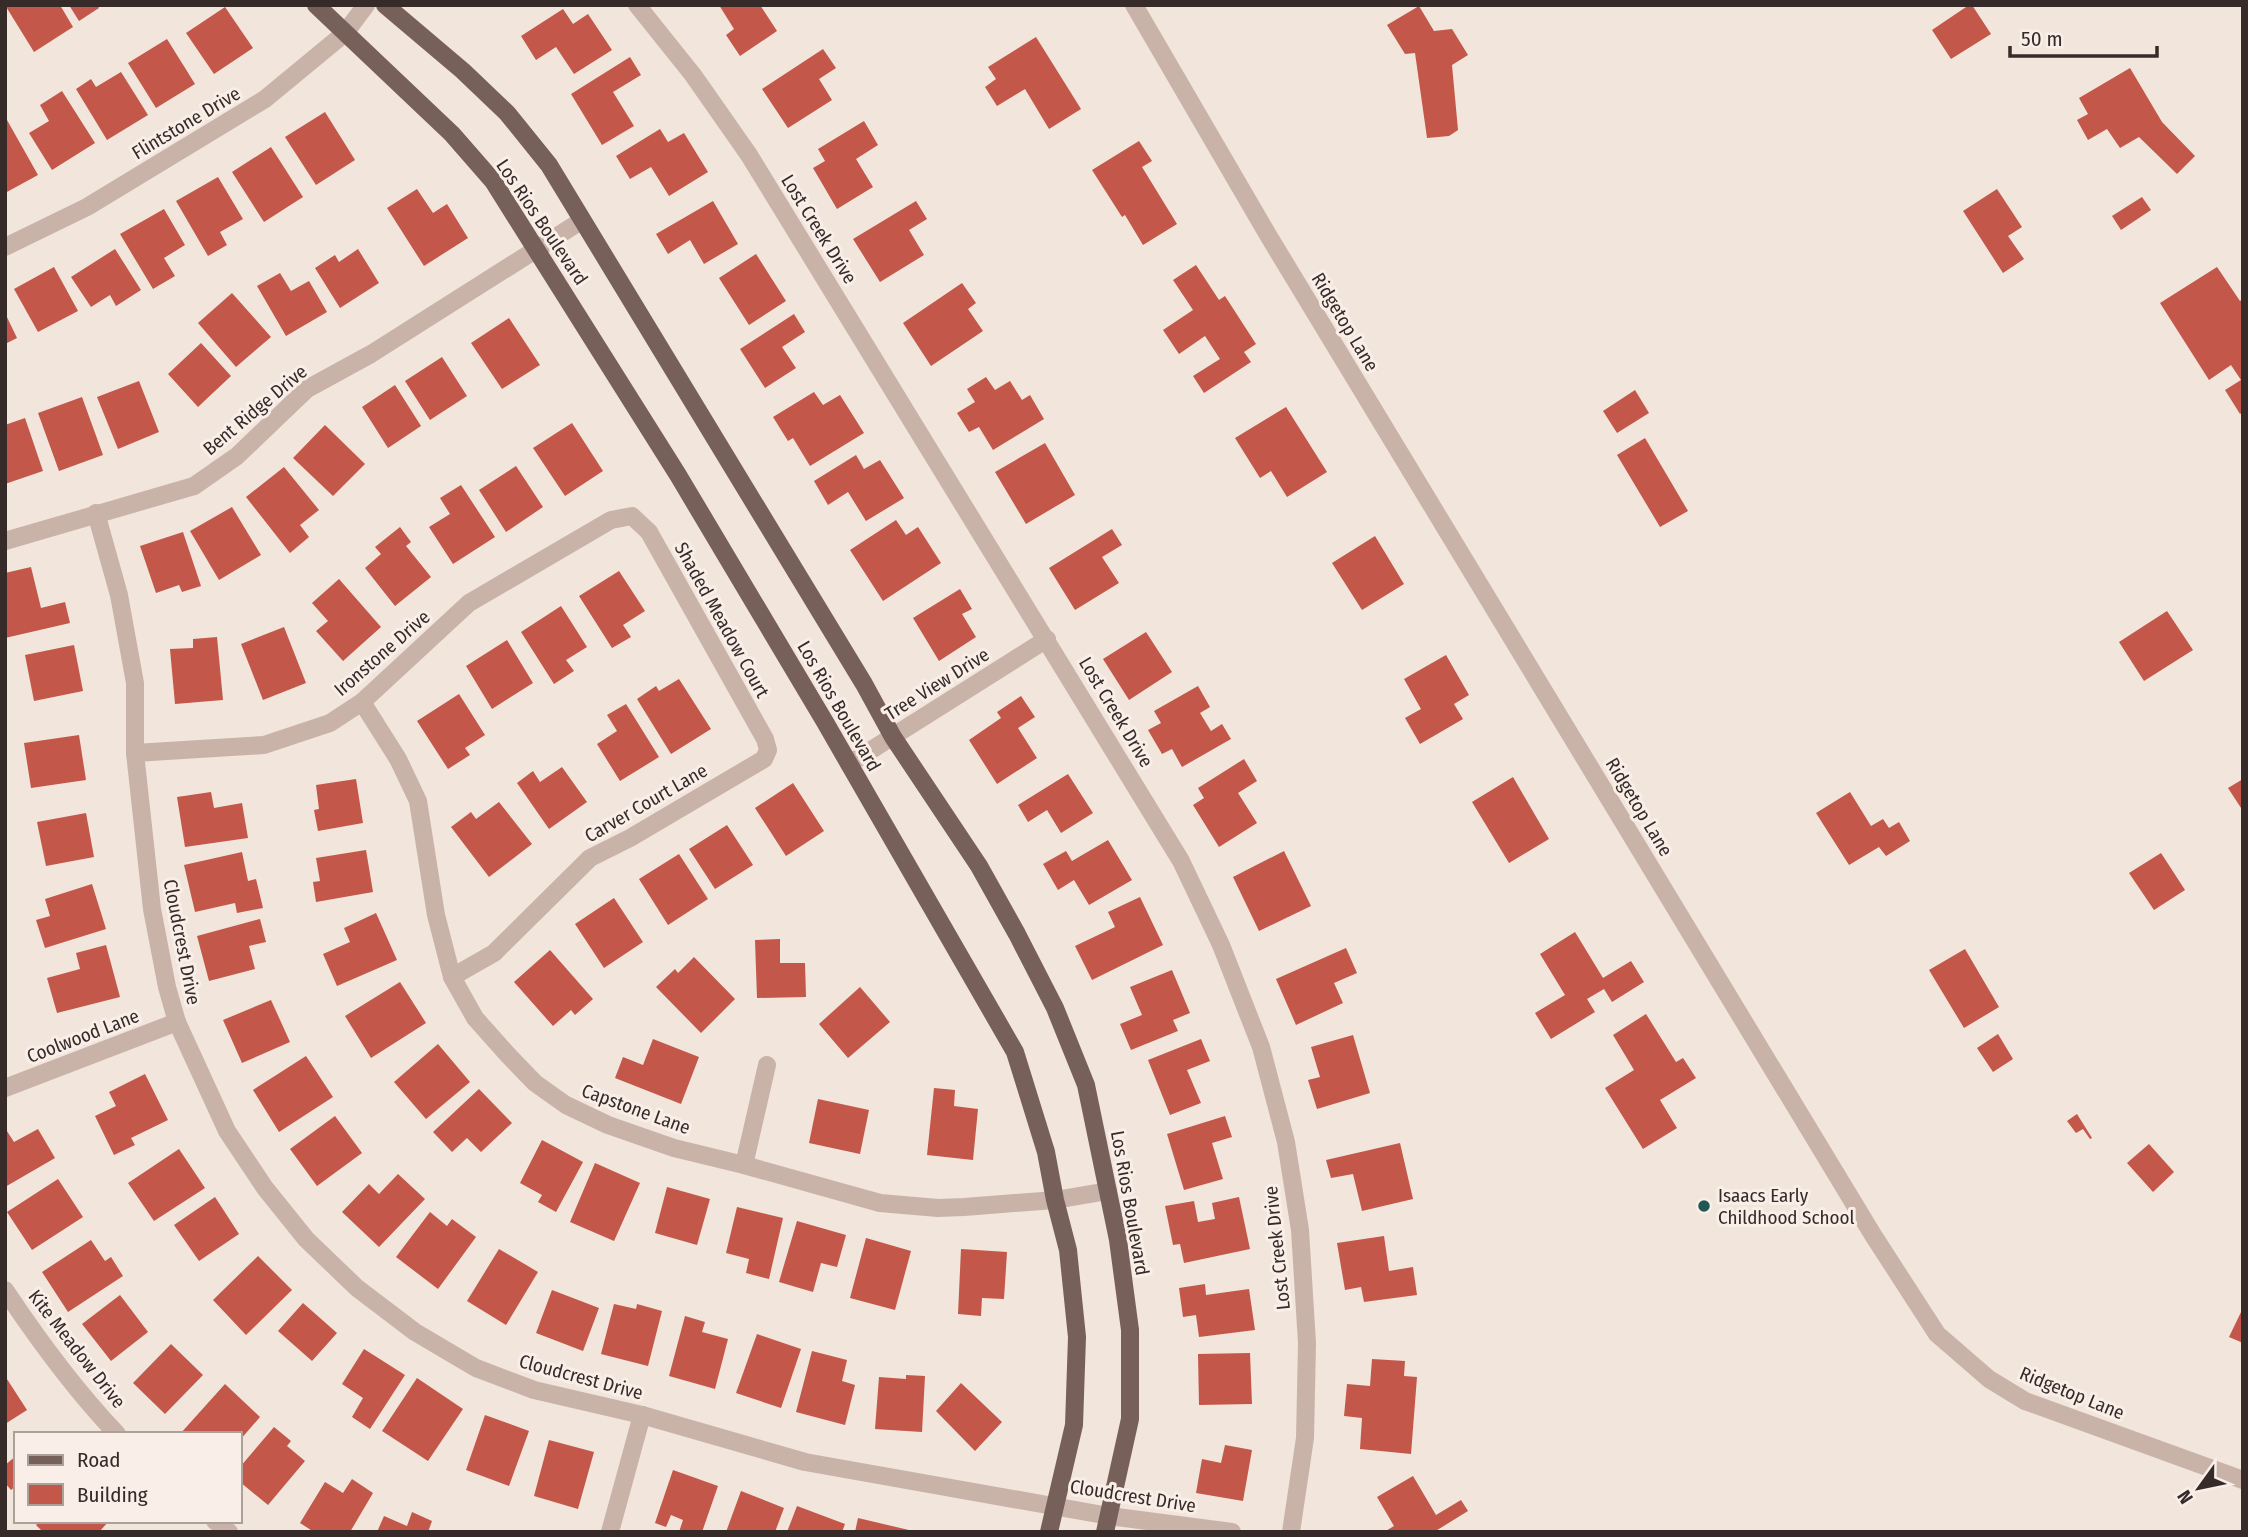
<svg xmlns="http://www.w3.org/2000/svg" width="2248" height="1537" viewBox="0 0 2248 1537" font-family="'Fira Sans Condensed',sans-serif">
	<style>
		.building { fill: #c35749 }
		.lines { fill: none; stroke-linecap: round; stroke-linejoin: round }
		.minor { stroke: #c9b3a8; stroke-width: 18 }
		.major { stroke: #78605a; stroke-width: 18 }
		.poi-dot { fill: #1f5753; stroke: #f9efe8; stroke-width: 2.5 }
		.labels { text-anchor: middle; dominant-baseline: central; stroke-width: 6; stroke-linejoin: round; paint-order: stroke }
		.street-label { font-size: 19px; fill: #362b28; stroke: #f9efe8 }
		.poi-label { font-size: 19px; fill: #362b28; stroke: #f9efe8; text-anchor: start }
	</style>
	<rect width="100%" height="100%" fill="#f1e5dc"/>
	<g class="building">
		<polygon points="5,5 60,5 73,27 34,52"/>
		<polygon points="69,5 97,5 99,8 79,21"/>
		<polygon points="719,5 760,5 777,31 740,56 726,35 734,29"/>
		<polygon points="1969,5 1972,5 1991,34 1951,59 1932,30"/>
		<polygon points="1419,6 1434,31 1452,29 1468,55 1452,65 1458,130 1449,136 1427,138 1415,53 1405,54 1387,25"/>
		<polygon points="225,7 253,48 214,74 186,33"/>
		<polygon points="563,9 573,24 588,14 612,50 574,74 556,47 536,60 521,36"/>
		<polygon points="1036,37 1081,109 1049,129 1025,89 997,106 985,87 996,79 988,67"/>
		<polygon points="167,39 195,84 156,108 128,63"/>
		<polygon points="823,49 836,68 819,79 832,100 788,128 762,89"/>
		<polygon points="630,57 641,75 613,92 634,126 602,145 571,94"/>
		<polygon points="2130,68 2162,122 2195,156 2177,174 2139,137 2120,148 2107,129 2088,140 2077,120 2088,114 2079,98"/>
		<polygon points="121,72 148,115 107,140 76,89 91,79 96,87"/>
		<polygon points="62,91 95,143 52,170 29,133 49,121 40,105"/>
		<polygon points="325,112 355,160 316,185 285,137"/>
		<polygon points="7,120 38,175 5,193 5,121"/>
		<polygon points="864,121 878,145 856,159 873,187 837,209 813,168 825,161 818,149"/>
		<polygon points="660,129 668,142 684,133 708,172 669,196 651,167 630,179 616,156"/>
		<polygon points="1139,141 1152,161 1142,167 1177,224 1143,245 1125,215 1122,217 1092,170"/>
		<polygon points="271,147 303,197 264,222 232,172"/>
		<polygon points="218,177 243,219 220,232 227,245 208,256 176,201"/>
		<polygon points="417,189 433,213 447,204 468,238 424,266 387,208"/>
		<polygon points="1997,189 2022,227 2008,236 2024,259 2003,273 1963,211"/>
		<polygon points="2142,197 2151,210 2121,230 2112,216"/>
		<polygon points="713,201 738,244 704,264 690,240 668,254 656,234"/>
		<polygon points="916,201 927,219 909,230 924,255 880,282 853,239"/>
		<polygon points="164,209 185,245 164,258 175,276 153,289 120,234"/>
		<polygon points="115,249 141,290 116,306 110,295 91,307 71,277"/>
		<polygon points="358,249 379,283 340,308 315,268 335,255 339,262"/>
		<polygon points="756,254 786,301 749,325 719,278"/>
		<polygon points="1196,265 1219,300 1225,296 1256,344 1244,352 1251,362 1204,393 1193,376 1220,359 1205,336 1179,354 1163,330 1193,310 1173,280"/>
		<polygon points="54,267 78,311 38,332 14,289"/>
		<polygon points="2217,267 2240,301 2243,299 2243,412 2240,414 2225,390 2241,380 2231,365 2209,380 2160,303"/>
		<polygon points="280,273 291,291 309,281 327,312 286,336 257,286"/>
		<polygon points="962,283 976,303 968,309 983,331 931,366 903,323"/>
		<polygon points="232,293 271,337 236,367 198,323"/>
		<polygon points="5,313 17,338 5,344"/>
		<polygon points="794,314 805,332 782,347 796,368 765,388 740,349"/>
		<polygon points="509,318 540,365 502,389 471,343"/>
		<polygon points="201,343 231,376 198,407 168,374"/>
		<polygon points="442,357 467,396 430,420 405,381"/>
		<polygon points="986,377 995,390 1010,381 1022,400 1030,395 1044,419 993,450 979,427 969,432 957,413 975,402 967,389"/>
		<polygon points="139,381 159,432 118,449 97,397"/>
		<polygon points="395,385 421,426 388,448 362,407"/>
		<polygon points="1635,390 1649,413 1617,433 1603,411"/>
		<polygon points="814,392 823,405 840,395 864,433 810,466 793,438 788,441 773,417"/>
		<polygon points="82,397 103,455 59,471 38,413"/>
		<polygon points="1286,407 1327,472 1287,497 1271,471 1260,478 1235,438"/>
		<polygon points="25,418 43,471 5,484 5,425"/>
		<polygon points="572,423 603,471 565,496 533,448"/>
		<polygon points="325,425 365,464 333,496 293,458"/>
		<polygon points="1645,438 1688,511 1660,527 1617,455"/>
		<polygon points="1045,443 1075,495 1026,524 995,472"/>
		<polygon points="856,455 864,469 880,460 904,498 866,521 848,492 828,505 814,481"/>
		<polygon points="516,466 543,507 506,532 479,490"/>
		<polygon points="284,467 319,510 300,525 309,537 290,553 246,497"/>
		<polygon points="461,485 495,537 453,564 429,527 450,514 440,498"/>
		<polygon points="232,507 261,555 219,580 190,531"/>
		<polygon points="896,520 906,535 918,527 941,563 883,601 850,550"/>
		<polygon points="400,527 411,542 406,546 431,577 395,606 365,568 381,554 375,547"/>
		<polygon points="1112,529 1122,545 1102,557 1119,583 1075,610 1049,568"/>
		<polygon points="183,532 201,586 182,592 179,585 156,593 140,546"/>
		<polygon points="1375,536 1404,584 1362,610 1332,563"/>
		<polygon points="31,567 41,608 65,602 70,623 5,638 5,573"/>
		<polygon points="619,571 645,611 623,625 631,637 612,648 579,596"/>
		<polygon points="339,579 381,627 343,661 316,631 328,621 312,603"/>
		<polygon points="960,589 972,609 962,614 976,637 939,661 913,618"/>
		<polygon points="561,606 587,647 566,660 574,671 554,684 521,632"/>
		<polygon points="2167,611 2193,650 2144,681 2119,642"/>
		<polygon points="284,627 306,683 263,700 241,644"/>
		<polygon points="1146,632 1172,672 1129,700 1103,659"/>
		<polygon points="217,637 223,700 175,704 170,649 193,648 193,639"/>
		<polygon points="507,640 533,683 492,709 466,666"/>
		<polygon points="74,645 83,691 34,701 25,655"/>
		<polygon points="1446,655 1469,695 1454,704 1463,719 1420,744 1405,718 1421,709 1404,679"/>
		<polygon points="679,679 711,729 671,754 637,699 656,686 659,691"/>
		<polygon points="1198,686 1210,707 1200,713 1211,731 1222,724 1231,739 1182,767 1172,749 1162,754 1148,730 1161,723 1154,711"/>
		<polygon points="459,694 485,735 465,748 470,755 448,769 417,721"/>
		<polygon points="1021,696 1035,717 1018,728 1037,758 997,784 969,740 1001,718 997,712"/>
		<polygon points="626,704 659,757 620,781 597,744 617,731 607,715"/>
		<polygon points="79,735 86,780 31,788 24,743"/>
		<polygon points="1244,759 1257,781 1238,793 1257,823 1219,847 1193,805 1204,798 1198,788"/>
		<polygon points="562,767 587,802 549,829 517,783 533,771 540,782"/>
		<polygon points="1068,774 1093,813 1061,833 1047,810 1028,822 1018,805"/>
		<polygon points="1513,777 1549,839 1509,863 1472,802"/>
		<polygon points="356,779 363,823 318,831 314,810 319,809 316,785"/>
		<polygon points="2243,779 2243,811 2228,788"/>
		<polygon points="793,783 824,831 786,856 755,808"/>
		<polygon points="211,792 214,808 242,803 248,838 185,847 177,797"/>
		<polygon points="1850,792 1871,826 1883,819 1889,828 1899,822 1910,841 1886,856 1879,847 1849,865 1816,813"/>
		<polygon points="499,802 532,844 489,877 451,827 471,812 476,819"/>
		<polygon points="86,813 94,857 46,866 37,822"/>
		<polygon points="727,825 753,865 715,889 689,849"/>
		<polygon points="1108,840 1132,880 1089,905 1074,880 1058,890 1043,864 1066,851 1072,861"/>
		<polygon points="366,850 373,892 316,902 313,882 320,881 316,858"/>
		<polygon points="1284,851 1311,906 1259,931 1233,877"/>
		<polygon points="242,852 248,881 256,879 263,908 237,913 235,903 195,912 184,865"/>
		<polygon points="2161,853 2185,890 2154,910 2129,873"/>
		<polygon points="679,854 708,899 668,925 639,879"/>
		<polygon points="92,884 106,929 45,948 36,920 50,916 45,899"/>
		<polygon points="1140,897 1163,945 1092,980 1075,946 1115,927 1108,912"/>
		<polygon points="614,898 643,942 604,968 575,924"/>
		<polygon points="376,913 397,960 337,986 323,954 350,942 344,928"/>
		<polygon points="260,919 266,942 249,946 255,969 209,981 197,936"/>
		<polygon points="1575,932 1603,978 1631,961 1644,982 1612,1002 1604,989 1587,999 1595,1012 1551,1039 1535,1013 1565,995 1540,954"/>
		<polygon points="780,939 780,963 805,963 806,997 757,998 755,940"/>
		<polygon points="106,945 120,997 57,1013 47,978 80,969 76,953"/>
		<polygon points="1346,948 1357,973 1334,983 1343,1003 1296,1025 1276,979"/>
		<polygon points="1965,949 1999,1007 1964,1028 1929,970"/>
		<polygon points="550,950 593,999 575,1015 571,1010 553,1026 514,982"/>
		<polygon points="694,957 735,999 701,1033 656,987 675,969 678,973"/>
		<polygon points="1172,970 1190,1013 1173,1020 1178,1031 1131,1050 1120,1024 1142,1015 1130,987"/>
		<polygon points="400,982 426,1023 371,1058 345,1016"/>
		<polygon points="860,987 890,1022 848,1058 819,1024"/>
		<polygon points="271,1000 290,1042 242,1063 223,1020"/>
		<polygon points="1646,1014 1676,1062 1683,1058 1696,1078 1660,1100 1677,1128 1643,1149 1605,1088 1634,1070 1613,1035"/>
		<polygon points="1998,1034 2013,1059 1993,1072 1977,1048"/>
		<polygon points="1353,1035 1370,1093 1317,1109 1308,1080 1320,1077 1311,1047"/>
		<polygon points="653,1039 699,1057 681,1104 615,1078 623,1057 643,1065"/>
		<polygon points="1201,1039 1210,1061 1187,1070 1201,1103 1170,1115 1148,1060"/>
		<polygon points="438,1044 470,1082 426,1119 394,1082"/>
		<polygon points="306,1056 333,1097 279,1132 253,1090"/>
		<polygon points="145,1074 168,1120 131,1138 135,1145 114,1155 95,1116 116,1106 109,1092"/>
		<polygon points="934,1088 955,1090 954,1106 978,1109 973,1160 927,1155"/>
		<polygon points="479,1089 512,1123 481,1152 467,1138 452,1152 433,1132"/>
		<polygon points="818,1099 869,1110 860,1154 809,1143"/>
		<polygon points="2077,1114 2092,1138 2090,1139 2083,1129 2076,1133 2067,1121"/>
		<polygon points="335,1116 362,1153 317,1186 290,1149"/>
		<polygon points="1225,1116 1232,1137 1212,1143 1223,1179 1184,1190 1167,1134"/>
		<polygon points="5,1128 14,1142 38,1129 55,1158 5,1187"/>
		<polygon points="542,1140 583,1162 556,1212 538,1202 542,1195 520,1183"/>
		<polygon points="1400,1143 1413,1199 1362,1211 1353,1174 1331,1178 1326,1160"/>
		<polygon points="2149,1144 2174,1172 2153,1192 2127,1163"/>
		<polygon points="179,1149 205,1188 154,1221 128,1183"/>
		<polygon points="595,1163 640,1183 614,1241 570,1222"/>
		<polygon points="398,1174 425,1199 379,1247 342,1212 369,1184 379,1194"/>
		<polygon points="58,1179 83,1217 32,1250 7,1212"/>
		<polygon points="667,1187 710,1199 697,1245 655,1233"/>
		<polygon points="215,1197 239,1234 199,1261 174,1225"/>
		<polygon points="1239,1197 1250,1249 1184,1263 1180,1244 1173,1245 1165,1206 1194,1201 1198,1222 1215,1219 1212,1203"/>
		<polygon points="737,1207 783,1218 769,1279 746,1273 749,1259 726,1253"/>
		<polygon points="430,1212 447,1226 452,1219 476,1237 438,1289 396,1257"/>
		<polygon points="797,1221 846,1235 837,1267 821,1263 813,1292 779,1282"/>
		<polygon points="1384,1236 1389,1271 1413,1267 1417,1295 1364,1302 1361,1287 1345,1290 1337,1243"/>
		<polygon points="866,1238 911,1251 895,1310 850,1298"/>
		<polygon points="91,1240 105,1261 111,1257 123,1276 68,1312 42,1272"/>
		<polygon points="499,1249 538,1272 506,1325 467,1301"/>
		<polygon points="961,1249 1007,1252 1004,1299 982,1298 981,1316 958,1314"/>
		<polygon points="258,1256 292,1290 246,1335 213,1300"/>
		<polygon points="1205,1284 1206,1295 1249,1289 1255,1330 1199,1337 1196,1315 1183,1317 1179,1288"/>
		<polygon points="552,1290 599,1308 583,1351 536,1333"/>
		<polygon points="120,1295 148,1332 111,1361 82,1324"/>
		<polygon points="303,1303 337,1333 312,1361 278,1331"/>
		<polygon points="614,1304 636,1309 637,1304 662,1311 648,1366 601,1354"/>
		<polygon points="2243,1308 2243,1343 2229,1337"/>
		<polygon points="685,1316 705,1322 702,1332 728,1339 715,1389 669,1376"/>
		<polygon points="757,1334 801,1349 781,1408 736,1393"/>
		<polygon points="171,1344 203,1375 165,1414 133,1383"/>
		<polygon points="364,1349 405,1375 370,1429 352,1417 363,1398 342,1384"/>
		<polygon points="812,1351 847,1360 842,1381 855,1385 845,1425 796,1412"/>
		<polygon points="1250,1353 1252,1404 1199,1405 1198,1354"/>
		<polygon points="1372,1359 1405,1361 1404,1376 1417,1377 1411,1454 1360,1449 1362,1418 1344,1416 1347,1384 1370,1386"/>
		<polygon points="906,1375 925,1376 922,1432 875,1429 879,1377 906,1379"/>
		<polygon points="5,1376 27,1410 5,1424"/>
		<polygon points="417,1378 463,1409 428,1461 382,1431"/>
		<polygon points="961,1383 1002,1422 975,1451 936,1411"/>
		<polygon points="225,1384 260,1417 240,1440 240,1434 180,1434"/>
		<polygon points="485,1415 529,1431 509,1486 466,1470"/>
		<polygon points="274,1427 291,1441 287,1446 305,1461 268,1505 240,1482 240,1467"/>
		<polygon points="549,1440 594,1452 578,1509 534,1496"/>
		<polygon points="1225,1445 1252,1450 1243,1501 1196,1493 1202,1459 1221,1463"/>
		<polygon points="16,1456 16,1486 11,1490 5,1483 5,1465"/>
		<polygon points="673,1470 718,1486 702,1532 679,1532 683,1520 671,1515 666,1527 655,1523"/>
		<polygon points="1413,1476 1436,1515 1461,1500 1468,1511 1434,1532 1384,1532 1394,1526 1377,1497"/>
		<polygon points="352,1479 373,1493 350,1532 314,1532 300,1523 325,1482 343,1493"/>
		<polygon points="741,1491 784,1508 775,1532 726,1532"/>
		<polygon points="797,1506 845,1524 842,1532 787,1532"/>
		<polygon points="412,1512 432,1521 428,1532 377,1532 384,1516 407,1526"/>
		<polygon points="858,1518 913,1531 913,1532 855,1532"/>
		<polygon points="40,1521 109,1521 99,1532 43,1532 36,1525"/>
	</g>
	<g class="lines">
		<g class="minor">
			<polyline points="637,5 693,75 749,155 1181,861 1221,945 1261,1047 1286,1142 1300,1230 1307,1343 1305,1438 1291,1532"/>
			<polyline points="1134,5 1268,235 1873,1235 1937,1334 1989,1379 2025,1401 2243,1480"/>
			<polyline points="5,247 87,207 265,99 345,33 366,5"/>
			<polyline points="96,513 119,595 135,683 135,753 152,909 167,987 177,1022 227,1131 265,1188 306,1239 357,1288 415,1332 476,1368 534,1390 642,1415 805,1462 1109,1516 1232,1532"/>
			<polyline points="5,541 194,486 237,456 307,389 371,354 581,221"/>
			<polyline points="362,702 398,759 418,801 436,915 452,977 475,1018 508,1055 535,1083 566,1105 608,1125 674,1148 744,1165 880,1203 938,1208 964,1207 1055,1200 1108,1191"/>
			<polyline points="135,753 264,745 330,723 362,702 469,603 611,520 632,516 649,532 765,739 768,750 764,759 630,838 590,858 494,953 452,977"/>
			<polyline points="849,764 1047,639"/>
			<polyline points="5,1088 177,1022"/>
			<polyline points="744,1165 767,1065"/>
			<path d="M 5,1290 C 39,1341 75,1390 117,1434"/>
			<polyline points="215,1521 229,1532"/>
			<polyline points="610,1532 642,1415"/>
		</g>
		<g class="major">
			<polyline points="316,5 452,134 493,181 678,475 825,722 1015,1052 1046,1152 1055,1200 1068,1250 1077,1337 1074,1425 1049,1532"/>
			<polyline points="385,5 463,71 507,113 549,165 864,684 893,737 979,866 1017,934 1055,1008 1086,1085 1118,1240 1130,1330 1130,1419 1105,1532"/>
		</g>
	</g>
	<circle class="poi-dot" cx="1704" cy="1206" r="7"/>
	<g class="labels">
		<g class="street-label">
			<text transform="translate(186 123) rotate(-31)">Flintstone Drive</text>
			<text transform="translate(542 222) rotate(56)">Los Rios Boulevard</text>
			<text transform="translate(819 229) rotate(58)">Lost Creek Drive</text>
			<text transform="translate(1345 322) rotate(59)">Ridgetop Lane</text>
			<text transform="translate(255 410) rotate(-40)">Bent Ridge Drive</text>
			<text transform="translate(722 620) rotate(61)">Shaded Meadow Court</text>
			<text transform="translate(382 653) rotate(-41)">Ironstone Drive</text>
			<text transform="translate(937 684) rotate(-32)">Tree View Drive</text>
			<text transform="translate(839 706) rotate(60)">Los Rios Boulevard</text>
			<text transform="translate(1116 712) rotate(59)">Lost Creek Drive</text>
			<text transform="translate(646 803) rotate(-30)">Carver Court Lane</text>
			<text transform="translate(1639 807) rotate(59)">Ridgetop Lane</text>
			<text transform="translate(182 942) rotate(79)">Cloudcrest Drive</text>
			<text transform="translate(83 1036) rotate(-21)">Coolwood Lane</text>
			<text transform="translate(636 1109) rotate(20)">Capstone Lane</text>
			<text transform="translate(1130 1203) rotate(80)">Los Rios Boulevard</text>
			<text transform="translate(1277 1248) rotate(-96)">Lost Creek Drive</text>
			<text transform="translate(77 1349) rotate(52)">Kite Meadow Drive</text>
			<text transform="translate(581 1377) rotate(15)">Cloudcrest Drive</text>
			<text transform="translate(2072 1393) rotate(22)">Ridgetop Lane</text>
			<text transform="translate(1133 1496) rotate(9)">Cloudcrest Drive</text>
		</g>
		<g class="poi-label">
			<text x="1718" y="1195">Isaacs Early<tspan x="1718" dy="22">Childhood School</tspan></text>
		</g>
	</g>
	<rect width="2248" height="1537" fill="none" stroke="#362b28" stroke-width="14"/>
	<rect x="14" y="1432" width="228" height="91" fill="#f9efe8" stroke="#aba19b" stroke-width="2"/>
	<rect x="28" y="1455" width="35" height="10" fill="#78605a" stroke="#aba19b" stroke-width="2"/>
	<text x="77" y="1467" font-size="21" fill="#362b28">Road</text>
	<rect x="28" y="1484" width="35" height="21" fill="#c35749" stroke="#aba19b" stroke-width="2"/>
	<text x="77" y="1502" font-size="21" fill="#362b28">Building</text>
	<g transform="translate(2199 1488) rotate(237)" stroke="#f9efe8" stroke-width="5" paint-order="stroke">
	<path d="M0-5L12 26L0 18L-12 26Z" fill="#362b28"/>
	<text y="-10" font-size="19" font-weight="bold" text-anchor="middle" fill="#362b28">N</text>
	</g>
	<path d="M2010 46v10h147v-10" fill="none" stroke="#362b28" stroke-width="3.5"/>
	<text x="2021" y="46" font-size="21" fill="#362b28" stroke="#f9efe8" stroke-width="5" paint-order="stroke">50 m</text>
</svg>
